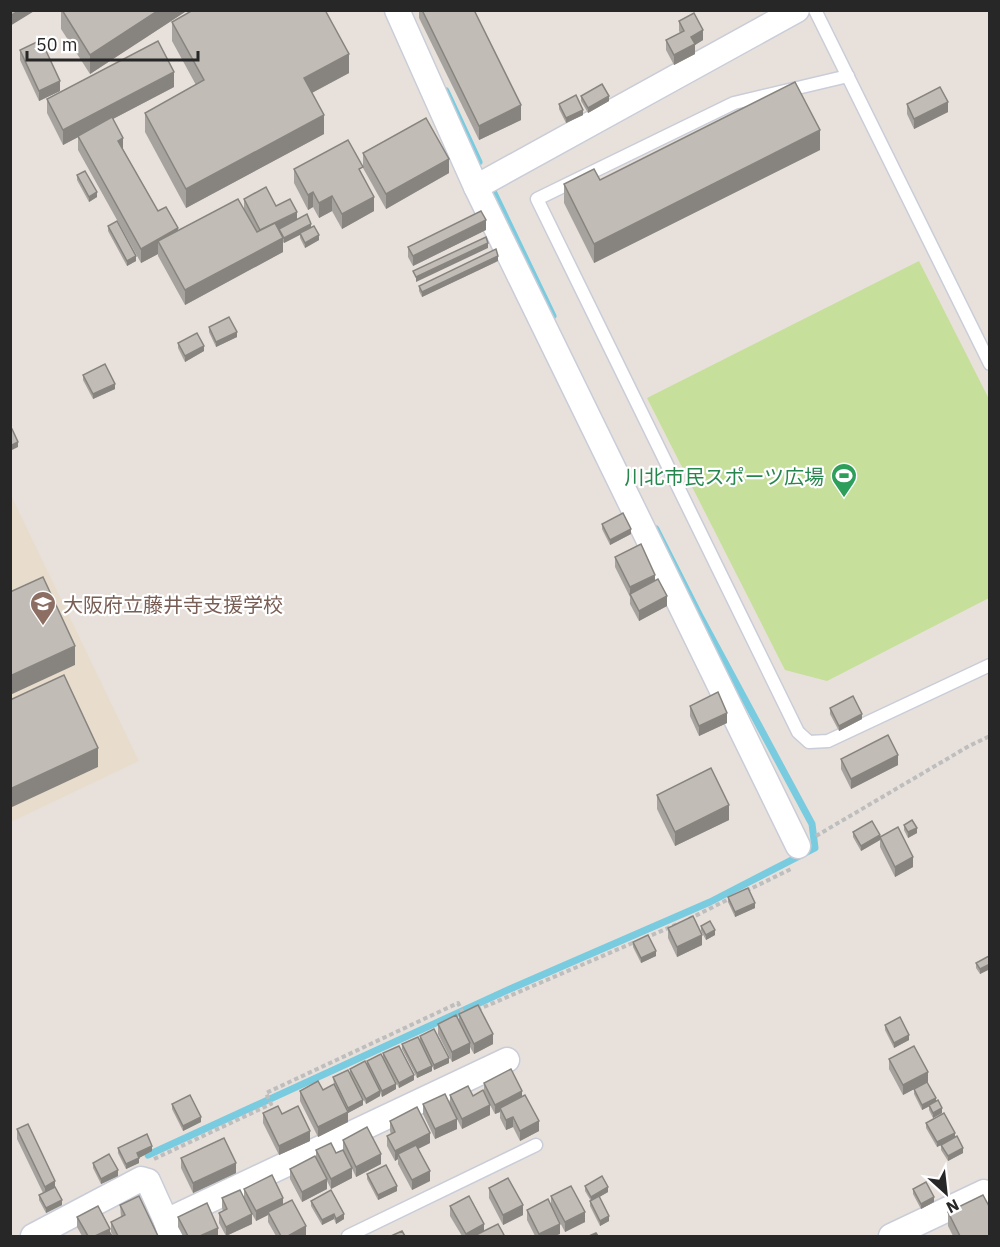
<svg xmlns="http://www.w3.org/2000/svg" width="1000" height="1247" viewBox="0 0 1000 1247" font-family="'IBM Plex Sans','Noto Sans JP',sans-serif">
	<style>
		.education { fill: #e8ddcc }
		.pitch { fill: #c6df9a }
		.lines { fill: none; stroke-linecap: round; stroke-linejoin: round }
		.stream { stroke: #79cbdf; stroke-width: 7 }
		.service-casing { stroke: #c9cdd8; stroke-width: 15 }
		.minor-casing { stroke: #c9cdd8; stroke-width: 27 }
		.path { stroke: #bebebe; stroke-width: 4; stroke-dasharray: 4.5 3; stroke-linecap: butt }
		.service { stroke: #fff; stroke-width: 12 }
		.minor { stroke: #fff; stroke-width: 24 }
		.wall { fill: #a6a29d }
		.shaded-wall { fill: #87847f }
		.building { fill: #c1bcb6; stroke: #87847f; stroke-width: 1.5 }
		.labels { text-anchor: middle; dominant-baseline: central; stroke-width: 4.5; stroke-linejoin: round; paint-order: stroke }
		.leisure-label { font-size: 20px; fill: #27864d; stroke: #fff; text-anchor: end }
		.education-label { font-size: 20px; fill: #785e54; stroke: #fff; text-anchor: start }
	</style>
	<rect width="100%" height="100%" fill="#e8e1db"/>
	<polygon class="education" points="10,493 139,761 11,822 10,822"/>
	<polygon class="pitch" points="919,261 989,399 989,598 827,681 785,670 647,398"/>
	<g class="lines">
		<g class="stream">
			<polyline points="446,91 479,162"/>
			<polyline points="493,191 553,316"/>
			<polyline points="148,1155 510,989 710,902 815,848 812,824 701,618 656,529"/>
		</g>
		<defs>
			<g id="service">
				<polyline points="815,10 990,364"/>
				<polyline points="848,76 734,103 537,199 798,732 809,742 828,741 990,665"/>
				<polyline points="348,1236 536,1145"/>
			</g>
			<g id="minor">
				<polyline points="397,10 476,187 798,846"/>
				<polyline points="476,187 797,10"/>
				<polyline points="166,1221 507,1060"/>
				<polyline points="33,1236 141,1179 148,1181 166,1221 170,1234"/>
				<polyline points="891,1236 984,1192"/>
			</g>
		</defs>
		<use href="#service" class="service-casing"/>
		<use href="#minor" class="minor-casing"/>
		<g class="path">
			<polyline points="816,836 969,746 990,736"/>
			<polyline points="746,891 793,868"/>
			<polyline points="689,919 731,898"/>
			<polyline points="645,938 680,923"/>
			<polyline points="477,1010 635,942"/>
			<polyline points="154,1159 271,1104 266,1093 458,1003 464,1015"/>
		</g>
		<use href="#service" class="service"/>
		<use href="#minor" class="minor"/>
	</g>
	<g class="wall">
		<polygon points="61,10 188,10 90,74 61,29"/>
		<polygon points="419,10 474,10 521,120 479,140 419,18"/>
		<polygon points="679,21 703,40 695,45 695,54 674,65 666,50 666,40 680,33 679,31"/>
		<polygon points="172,22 349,73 312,93 324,134 186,208 145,132 145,113 196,85 172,41"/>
		<polygon points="20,50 60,91 39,101 20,60"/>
		<polygon points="174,87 113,119 123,149 158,211 178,231 244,209 244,199 276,206 311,227 319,240 305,248 300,238 300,235 284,243 283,242 283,252 185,305 158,256 158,254 141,263 78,150 78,137 63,145 47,113 47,99"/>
		<polygon points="581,96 609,101 588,113 581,101"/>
		<polygon points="559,104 583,115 566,123 559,109"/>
		<polygon points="907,104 948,112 914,129 907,114"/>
		<polygon points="820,150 594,263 564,203 564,184 600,180"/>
		<polygon points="363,153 449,173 386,209 363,168"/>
		<polygon points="294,169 363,176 374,211 342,229 332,211 319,218 313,207 308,210 294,183"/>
		<polygon points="77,175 97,197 89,202 77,180"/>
		<polygon points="108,226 136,261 127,266 108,231"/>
		<polygon points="486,230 413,266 408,257 408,247"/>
		<polygon points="498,261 422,297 419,291 419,286"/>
		<polygon points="209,327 237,337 216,347 209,332"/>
		<polygon points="178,343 204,351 185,362 178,348"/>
		<polygon points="83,375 115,389 93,399 83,380"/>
		<polygon points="602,524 631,534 610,545 602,529"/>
		<polygon points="615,557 655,581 667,606 639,621 630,604 630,597 615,567"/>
		<polygon points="690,706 727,723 699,736 690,716"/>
		<polygon points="830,708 862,719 839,731 830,714"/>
		<polygon points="841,759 898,765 851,789 841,769"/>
		<polygon points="657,795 729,820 675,846 657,809"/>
		<polygon points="904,825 917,833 908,838 904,830"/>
		<polygon points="853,832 880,837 913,867 895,877 880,847 880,840 861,851 853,837"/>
		<polygon points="728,897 755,908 735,917 728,902"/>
		<polygon points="701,926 715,935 706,940 701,931"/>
		<polygon points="668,928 702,945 677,957 668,938"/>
		<polygon points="633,942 656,956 641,963 633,947"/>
		<polygon points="990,958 990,969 980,974 976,968 976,963"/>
		<polygon points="459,1014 493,1044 474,1054 470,1047 470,1053 452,1062 438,1034 438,1024 459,1020"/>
		<polygon points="885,1025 909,1040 894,1048 885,1030"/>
		<polygon points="420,1036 449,1063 434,1070 432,1066 432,1071 417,1078 402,1049 402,1044 420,1041"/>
		<polygon points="383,1053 414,1080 399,1088 383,1058"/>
		<polygon points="889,1059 928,1082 924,1084 936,1101 942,1113 933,1118 929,1110 929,1106 922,1110 914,1094 914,1089 903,1095 889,1069"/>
		<polygon points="367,1061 396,1089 382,1097 380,1093 380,1096 366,1104 354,1082 363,1105 348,1113 348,1122 318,1137 300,1101 300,1091 323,1090 334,1084 333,1077 350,1074 350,1069 367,1065"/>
		<polygon points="484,1083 522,1097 539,1131 520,1141 513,1127 506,1130 500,1118 500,1112 495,1114 490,1105 490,1115 462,1129 457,1119 457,1129 435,1139 423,1114 423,1104 450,1105 450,1095 473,1096 484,1092"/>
		<polygon points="172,1104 201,1122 183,1131 172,1109"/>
		<polygon points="263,1113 282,1114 310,1141 279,1155 263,1123"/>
		<polygon points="390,1121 430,1143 418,1149 430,1181 412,1190 398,1164 398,1159 395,1161 387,1146 387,1136 391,1134 390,1131"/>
		<polygon points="926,1123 955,1138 963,1153 948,1161 941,1150 941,1145 947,1142 937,1147 926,1128"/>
		<polygon points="17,1129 55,1187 62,1205 46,1213 39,1200 39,1195 43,1193 17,1139"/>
		<polygon points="343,1140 381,1164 356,1177 347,1158 352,1178 331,1189 327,1181 327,1189 302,1202 290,1179 290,1169 316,1159 316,1150 336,1153 343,1150"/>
		<polygon points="118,1148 152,1151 139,1158 139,1163 126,1169 118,1153"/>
		<polygon points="181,1158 236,1173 193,1193 181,1168"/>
		<polygon points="93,1163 118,1176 101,1184 93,1168"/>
		<polygon points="367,1174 397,1191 378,1200 367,1179"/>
		<polygon points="585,1186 608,1192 599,1197 609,1221 600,1226 590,1206 590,1201 591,1201 585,1191"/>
		<polygon points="489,1188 523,1215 503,1225 489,1198"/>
		<polygon points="244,1189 283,1204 306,1236 276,1236 268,1222 268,1215 256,1221 252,1214 252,1224 226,1236 219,1223 219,1213 223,1211 222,1208 222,1198 244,1198"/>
		<polygon points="913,1189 934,1202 921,1209 913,1194"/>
		<polygon points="551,1196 585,1222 565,1232 552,1207 560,1234 554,1236 535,1236 527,1220 527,1210 551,1206"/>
		<polygon points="311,1201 344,1219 336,1224 334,1219 322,1225 311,1206"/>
		<polygon points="120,1205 158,1236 113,1236 111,1232 111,1222 121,1217"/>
		<polygon points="450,1206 484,1231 504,1236 462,1236 450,1216"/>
		<polygon points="948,1212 990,1236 953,1236 948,1226"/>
		<polygon points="77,1217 110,1234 112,1236 82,1236 77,1227"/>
		<polygon points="178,1217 218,1236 183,1236 178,1227"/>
	</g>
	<g class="shaded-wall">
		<polygon points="20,10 36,10 10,26 10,16"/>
		<polygon points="159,10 188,10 90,74 90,55"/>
		<polygon points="703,30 703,40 695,45 695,54 674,65 674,55 691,37"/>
		<polygon points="349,54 349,73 304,97 304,78"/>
		<polygon points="174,72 174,87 63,145 63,130"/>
		<polygon points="60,81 60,91 39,101 39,91"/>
		<polygon points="609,96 609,101 588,113 588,108"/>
		<polygon points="948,102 948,112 914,129 914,119"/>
		<polygon points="521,105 521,120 479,140 479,126"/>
		<polygon points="583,110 583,115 566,123 566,118"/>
		<polygon points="324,115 324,134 186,208 186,189"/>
		<polygon points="820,130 820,150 594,263 594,244"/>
		<polygon points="123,138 123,152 118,141"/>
		<polygon points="449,159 449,173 386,209 386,194"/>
		<polygon points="97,192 97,197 89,202 89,197"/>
		<polygon points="313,192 313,207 308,210 308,195"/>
		<polygon points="332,196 332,211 319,218 319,203"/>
		<polygon points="374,197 374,211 342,229 342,214"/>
		<polygon points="297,212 297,222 260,240 260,230"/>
		<polygon points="486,220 486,230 413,266 413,256"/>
		<polygon points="311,224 311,229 284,243 284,238"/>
		<polygon points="178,228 178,243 158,241 158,254 141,263 141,249"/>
		<polygon points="319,235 319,240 305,248 305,243"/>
		<polygon points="283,238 283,252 185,305 185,290"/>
		<polygon points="488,243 488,248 416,282 416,277"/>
		<polygon points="136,256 136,261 127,266 127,261"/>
		<polygon points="498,256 498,261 422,297 422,292"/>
		<polygon points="237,332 237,337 216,347 216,342"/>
		<polygon points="204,346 204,351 185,362 185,356"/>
		<polygon points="115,384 115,389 93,399 93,394"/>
		<polygon points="18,442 18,447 10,451 10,446"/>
		<polygon points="631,529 631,534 610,545 610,540"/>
		<polygon points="655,575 655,585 630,594 630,597 630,587"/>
		<polygon points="667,596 667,606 639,621 639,611"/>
		<polygon points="75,646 75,665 10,695 10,676"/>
		<polygon points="727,713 727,723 699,736 699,726"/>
		<polygon points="862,714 862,719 839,731 839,726"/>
		<polygon points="98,748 98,767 10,808 10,789"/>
		<polygon points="898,755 898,765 851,789 851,779"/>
		<polygon points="729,805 729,820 675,846 675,832"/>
		<polygon points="917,828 917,833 908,838 908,832"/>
		<polygon points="880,835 880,840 861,851 861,846"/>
		<polygon points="913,857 913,867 895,877 895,867"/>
		<polygon points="755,903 755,908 735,917 735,912"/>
		<polygon points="715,930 715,935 706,940 706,935"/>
		<polygon points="702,935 702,945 677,957 677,947"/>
		<polygon points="656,951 656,956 641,963 641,958"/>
		<polygon points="990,964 990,969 980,974 980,969"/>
		<polygon points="493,1034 493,1044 474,1054 474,1044"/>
		<polygon points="909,1035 909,1040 894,1048 894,1043"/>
		<polygon points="470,1043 470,1053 452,1062 452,1052"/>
		<polygon points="449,1058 449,1063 434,1070 434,1065"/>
		<polygon points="432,1066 432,1071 417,1078 417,1073"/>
		<polygon points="928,1072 928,1082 903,1095 903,1085"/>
		<polygon points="414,1075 414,1080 399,1088 399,1083"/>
		<polygon points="396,1084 396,1089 382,1097 382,1091"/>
		<polygon points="380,1091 380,1096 366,1104 366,1099"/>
		<polygon points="522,1091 522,1101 500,1108 500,1112 495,1114 495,1105"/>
		<polygon points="936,1098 936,1103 922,1110 922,1105"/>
		<polygon points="363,1100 363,1105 348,1113 348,1108"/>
		<polygon points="490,1105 490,1115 462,1129 462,1119"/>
		<polygon points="942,1108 942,1113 933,1118 933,1113"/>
		<polygon points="348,1112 348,1122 318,1137 318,1127"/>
		<polygon points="201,1117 201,1122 183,1131 183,1126"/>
		<polygon points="513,1117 513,1127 506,1130 506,1120"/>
		<polygon points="457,1119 457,1129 435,1139 435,1129"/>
		<polygon points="539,1121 539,1131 520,1141 520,1131"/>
		<polygon points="310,1131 310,1141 279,1155 279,1146"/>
		<polygon points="430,1133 430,1143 400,1158 398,1154 398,1159 395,1161 395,1151"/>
		<polygon points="955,1133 955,1138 937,1147 937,1142"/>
		<polygon points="152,1146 152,1151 137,1159 137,1153"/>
		<polygon points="963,1148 963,1153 948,1161 948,1156"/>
		<polygon points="381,1154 381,1164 356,1177 356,1167"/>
		<polygon points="139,1158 139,1163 126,1169 126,1164"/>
		<polygon points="236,1163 236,1173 193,1193 193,1183"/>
		<polygon points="352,1168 352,1178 331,1189 331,1179"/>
		<polygon points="118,1170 118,1176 101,1184 101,1179"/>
		<polygon points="430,1171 430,1181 412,1190 412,1180"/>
		<polygon points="327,1179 327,1189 302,1202 302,1192"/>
		<polygon points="55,1181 55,1191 45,1196 45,1187"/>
		<polygon points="397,1186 397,1191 378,1200 378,1195"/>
		<polygon points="608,1187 608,1192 591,1202 591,1197"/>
		<polygon points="934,1197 934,1202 921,1209 921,1204"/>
		<polygon points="283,1198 283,1208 268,1212 268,1215 256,1221 256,1211"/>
		<polygon points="62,1200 62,1205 46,1213 46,1208"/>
		<polygon points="523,1205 523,1215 503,1225 503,1215"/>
		<polygon points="585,1212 585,1222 565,1232 565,1222"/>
		<polygon points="252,1214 252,1224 226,1236 226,1227"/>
		<polygon points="334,1214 334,1219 322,1225 322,1220"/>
		<polygon points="344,1214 344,1219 336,1224 336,1219"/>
		<polygon points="609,1216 609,1221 600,1226 600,1221"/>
		<polygon points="484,1224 484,1234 480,1236 466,1236 466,1234"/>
		<polygon points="560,1224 560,1234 554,1236 539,1236 539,1234"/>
		<polygon points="306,1226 306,1236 288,1236"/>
		<polygon points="218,1228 218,1236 200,1236"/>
		<polygon points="110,1229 110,1236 95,1236"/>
	</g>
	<g class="building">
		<polygon points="10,10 20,10 10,16"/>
		<polygon points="62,10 159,10 90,55"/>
		<polygon points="193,10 325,10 349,54 304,78 324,115 186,189 145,113 204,80 172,22"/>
		<polygon points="422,10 474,10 521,105 479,126"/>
		<polygon points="694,13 703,30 691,37 695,44 674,55 666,40 684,31 679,21"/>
		<polygon points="41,40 60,81 39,91 20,50"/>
		<polygon points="158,41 174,72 63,130 47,99"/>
		<polygon points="795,82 820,130 594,244 564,184 594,169 600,180"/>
		<polygon points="602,84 609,96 588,108 581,96"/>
		<polygon points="940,87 948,102 914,119 907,104"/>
		<polygon points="576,95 583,110 566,118 559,104"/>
		<polygon points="112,117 123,138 118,141 158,211 166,207 178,228 141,249 78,136"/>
		<polygon points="426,118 449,159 386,194 363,153"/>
		<polygon points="348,140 363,167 359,169 374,197 342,214 332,196 319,203 313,192 308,195 294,169"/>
		<polygon points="85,171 97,192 89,197 77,175"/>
		<polygon points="266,187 276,206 290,199 297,212 260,230 244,199"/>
		<polygon points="238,199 257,232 275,223 283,238 185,290 158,241"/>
		<polygon points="481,211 486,220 413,256 408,247"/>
		<polygon points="307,214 311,224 284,238 279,229"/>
		<polygon points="117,221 136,256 127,261 108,226"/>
		<polygon points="314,226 319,235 305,243 300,233"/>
		<polygon points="486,237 488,243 416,277 413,271"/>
		<polygon points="496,249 498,256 422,292 419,286"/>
		<polygon points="229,317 237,332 216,342 209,327"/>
		<polygon points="197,333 204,346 185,356 178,343"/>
		<polygon points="105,364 115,384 93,394 83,375"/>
		<polygon points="12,429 18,442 10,446 10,430"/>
		<polygon points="623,513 631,529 610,540 602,524"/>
		<polygon points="641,544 655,575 630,587 615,557"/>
		<polygon points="43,577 75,646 10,676 10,592"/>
		<polygon points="658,579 667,596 639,611 630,594"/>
		<polygon points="64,675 98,748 10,789 10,700"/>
		<polygon points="718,692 727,713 699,726 690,706"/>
		<polygon points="853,696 862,714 839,726 830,708"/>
		<polygon points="888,735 898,755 851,779 841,759"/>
		<polygon points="711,768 729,805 675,832 657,795"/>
		<polygon points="912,820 917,828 908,832 904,825"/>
		<polygon points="872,821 880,835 861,846 853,832"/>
		<polygon points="898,827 913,857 895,867 880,837"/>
		<polygon points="748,888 755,903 735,912 728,897"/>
		<polygon points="693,916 702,935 677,947 668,928"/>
		<polygon points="710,921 715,930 706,935 701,926"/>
		<polygon points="648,935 656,951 641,958 633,942"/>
		<polygon points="989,956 990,964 980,969 976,963"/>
		<polygon points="478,1005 493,1034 474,1044 459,1014"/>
		<polygon points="456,1015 470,1043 452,1052 438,1024"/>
		<polygon points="900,1017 909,1035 894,1043 885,1025"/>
		<polygon points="434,1029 449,1058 434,1065 420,1036"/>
		<polygon points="418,1037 432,1066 417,1073 402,1044"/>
		<polygon points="399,1046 414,1075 399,1083 383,1053"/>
		<polygon points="914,1046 928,1072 903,1085 889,1059"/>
		<polygon points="381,1054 396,1084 382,1091 367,1061"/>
		<polygon points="365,1061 380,1091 366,1099 350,1069"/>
		<polygon points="511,1069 522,1091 495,1105 484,1083"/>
		<polygon points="348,1070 363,1100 348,1108 333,1077"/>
		<polygon points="318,1081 323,1090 334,1084 348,1112 318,1127 300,1091"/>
		<polygon points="927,1082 936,1098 922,1105 914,1089"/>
		<polygon points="468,1086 473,1096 483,1090 490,1105 462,1119 450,1095"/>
		<polygon points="445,1094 457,1119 435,1129 423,1104"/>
		<polygon points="190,1095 201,1117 183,1126 172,1104"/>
		<polygon points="525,1095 539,1121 520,1131 513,1117 506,1120 500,1108"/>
		<polygon points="938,1100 942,1108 933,1113 929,1105"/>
		<polygon points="278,1106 282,1114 298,1106 310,1131 279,1146 263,1113"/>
		<polygon points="417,1107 430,1133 395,1151 387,1136 395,1132 390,1121"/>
		<polygon points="944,1113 955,1133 937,1142 926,1123"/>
		<polygon points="28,1124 55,1181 45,1187 17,1129"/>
		<polygon points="367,1127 381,1154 356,1167 343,1140"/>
		<polygon points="147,1134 152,1146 137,1153 139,1158 126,1164 118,1148"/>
		<polygon points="957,1136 963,1148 948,1156 941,1145"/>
		<polygon points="224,1138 236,1163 193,1183 181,1158"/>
		<polygon points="331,1143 336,1153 343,1150 352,1168 331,1179 316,1150"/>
		<polygon points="416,1145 430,1171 412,1180 398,1154"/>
		<polygon points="109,1154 118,1170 101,1179 93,1163"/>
		<polygon points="315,1156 327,1179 302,1192 290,1169"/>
		<polygon points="386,1165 397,1186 378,1195 367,1174"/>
		<polygon points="272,1175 283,1198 256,1211 244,1189"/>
		<polygon points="602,1176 608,1187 591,1197 585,1186"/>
		<polygon points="508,1178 523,1205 503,1215 489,1188"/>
		<polygon points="926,1182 934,1197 921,1204 913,1189"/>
		<polygon points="571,1186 585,1212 565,1222 551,1196"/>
		<polygon points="55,1187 62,1200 46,1208 39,1195"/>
		<polygon points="240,1190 252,1214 226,1227 219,1213 227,1209 222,1198"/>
		<polygon points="331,1190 344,1214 336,1219 334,1214 322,1220 311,1201"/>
		<polygon points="983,1195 990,1208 990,1236 960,1236 948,1212"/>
		<polygon points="139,1196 158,1236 118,1236 111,1222 125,1215 120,1205"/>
		<polygon points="469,1196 484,1224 466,1234 450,1206"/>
		<polygon points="599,1196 609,1216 600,1221 590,1201"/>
		<polygon points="548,1199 560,1224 539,1234 527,1210"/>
		<polygon points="292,1200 306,1226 288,1236 281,1236 268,1212"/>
		<polygon points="207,1203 218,1228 200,1236 188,1236 178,1217"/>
		<polygon points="98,1206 110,1229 95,1236 88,1236 77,1217"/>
		<polygon points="498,1224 504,1235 502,1236 474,1236"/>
		<polygon points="402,1231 405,1236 391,1236"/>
		<polygon points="110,1233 112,1236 103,1236"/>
		<polygon points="596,1233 598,1236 589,1236"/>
	</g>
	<defs>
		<symbol id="stadium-pin" viewBox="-11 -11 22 30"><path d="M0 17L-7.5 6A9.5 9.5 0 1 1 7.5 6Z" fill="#2e9e5b" stroke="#fff"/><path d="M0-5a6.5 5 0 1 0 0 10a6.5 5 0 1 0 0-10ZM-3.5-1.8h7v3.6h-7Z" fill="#fff"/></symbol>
		<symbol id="school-pin" viewBox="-11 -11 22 30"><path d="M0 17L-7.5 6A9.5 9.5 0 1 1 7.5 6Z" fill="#8d6e63" stroke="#fff"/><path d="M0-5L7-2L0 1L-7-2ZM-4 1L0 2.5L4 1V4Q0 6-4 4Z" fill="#fff"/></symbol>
	</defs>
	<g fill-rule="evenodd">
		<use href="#stadium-pin" x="829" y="461" width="30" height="40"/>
		<use href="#school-pin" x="28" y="589" width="30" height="40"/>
	</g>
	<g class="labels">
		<g class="leisure-label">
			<text x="824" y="476">川北市民スポーツ広場</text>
		</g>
		<g class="education-label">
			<text x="63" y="604">大阪府立藤井寺支援学校</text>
		</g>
	</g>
	<rect width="1000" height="1247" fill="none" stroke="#272727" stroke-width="24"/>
	<g transform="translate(946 1193) rotate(153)" stroke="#ffffff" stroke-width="4.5" paint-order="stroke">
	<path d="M0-4.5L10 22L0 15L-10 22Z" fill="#272727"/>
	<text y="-9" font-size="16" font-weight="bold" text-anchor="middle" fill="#272727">N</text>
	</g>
	<path d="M27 51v9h171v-9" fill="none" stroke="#272727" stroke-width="3"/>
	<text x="36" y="51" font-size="18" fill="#272727" stroke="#ffffff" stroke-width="4.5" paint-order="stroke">50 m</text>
</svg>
